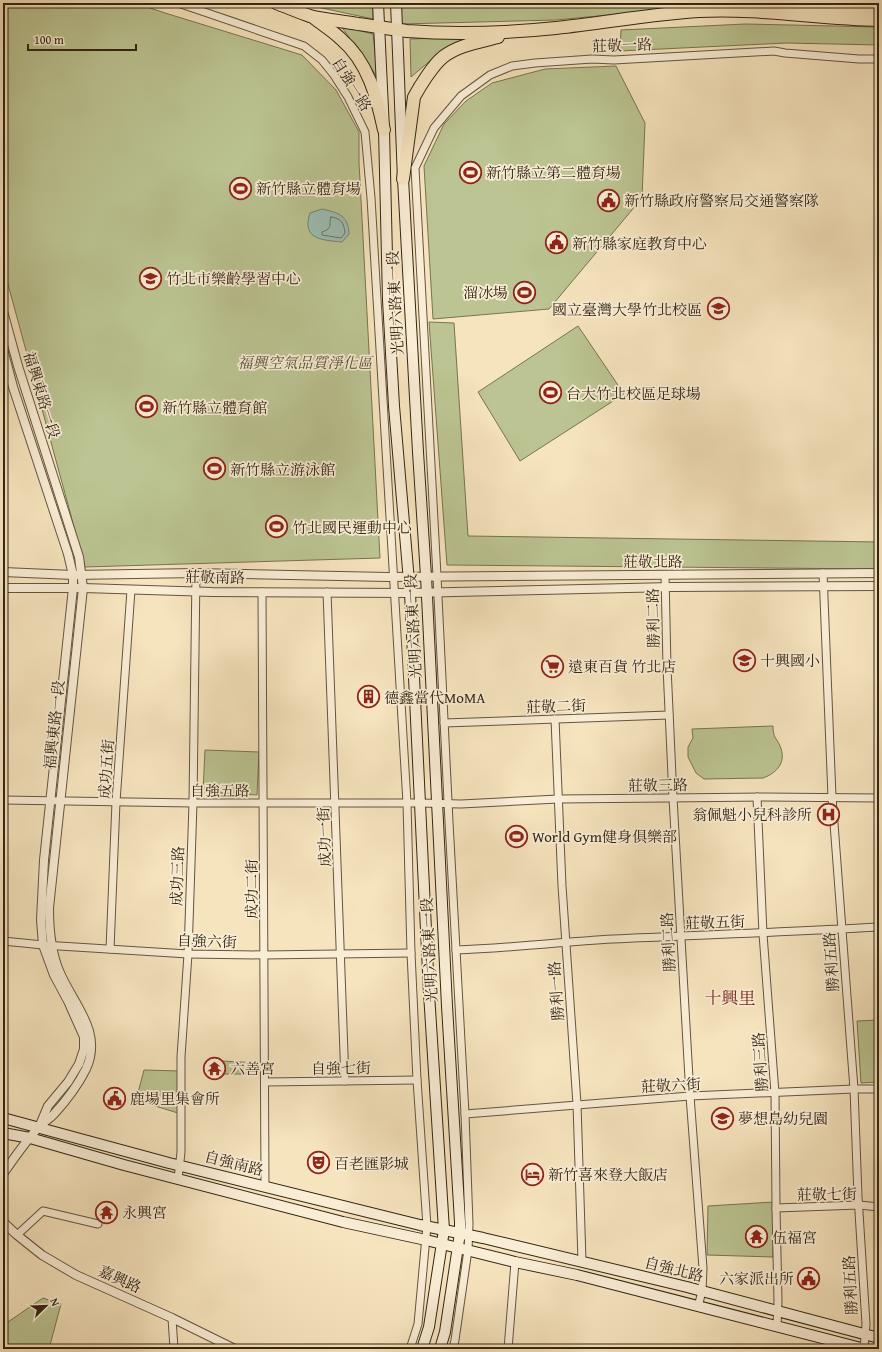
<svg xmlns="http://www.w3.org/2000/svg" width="882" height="1352" viewBox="0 0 882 1352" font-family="'Gentium Book Plus','Noto Serif TC',serif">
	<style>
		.green { fill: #bbc492; stroke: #777452 }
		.water { fill: #9dbeb4; stroke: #738174 }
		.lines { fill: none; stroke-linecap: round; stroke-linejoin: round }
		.shore { stroke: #687264; stroke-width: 1 }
		.minor-casing { stroke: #64553e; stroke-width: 9 }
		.tertiary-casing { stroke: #64553e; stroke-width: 10 }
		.secondary-casing { stroke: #332513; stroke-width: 12 }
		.motorway-casing { stroke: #332513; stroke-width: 14 }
		.minor { stroke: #f9edd5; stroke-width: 7 }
		.tertiary { stroke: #f9edd5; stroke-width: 8 }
		.secondary { stroke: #f9edd5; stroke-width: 10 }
		.motorway { stroke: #f6e4be; stroke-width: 12 }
		.labels { text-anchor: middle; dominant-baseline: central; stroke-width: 3.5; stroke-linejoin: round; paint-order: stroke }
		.street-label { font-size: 15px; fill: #332513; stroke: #f9edd5 }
		.poi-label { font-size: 15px; fill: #332513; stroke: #f9edd5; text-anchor: start }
		.park-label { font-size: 15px; font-style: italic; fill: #554d33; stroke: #f9edd5 }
		.quarter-label { font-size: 17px; fill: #7a1f14; stroke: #f9edd5 }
	</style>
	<rect width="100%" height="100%" fill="#f6e4be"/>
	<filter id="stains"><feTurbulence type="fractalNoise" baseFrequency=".005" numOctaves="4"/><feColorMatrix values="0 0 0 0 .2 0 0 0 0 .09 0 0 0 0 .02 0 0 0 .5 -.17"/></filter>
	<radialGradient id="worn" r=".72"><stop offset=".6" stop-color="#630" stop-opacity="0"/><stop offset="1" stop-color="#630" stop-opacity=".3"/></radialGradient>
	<g class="green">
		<polygon points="3,3 135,3 165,13 302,55 336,90 359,132 359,162 380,558 85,567 3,266"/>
		<polygon points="300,3 373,3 373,19 303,4"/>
		<polygon points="402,3 690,3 711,5 556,20 401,24"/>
		<polygon points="745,24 879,27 879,45 786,43 620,51 621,30"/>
		<polygon points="341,26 373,34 378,78"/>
		<polygon points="467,37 431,60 411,77 410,39"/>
		<polygon points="616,66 645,123 642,198 549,309 433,319 424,166 444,124 466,101 492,83 545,69"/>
		<polygon points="429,322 454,323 468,536 879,542 879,569 447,565"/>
		<polygon points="578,326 624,394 520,461 478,392"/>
		<path d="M 773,726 C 773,738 776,737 780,746 C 787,762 777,773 763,778 L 704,779 L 696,773 L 688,757 L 688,747 L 693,738 L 692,729 Z"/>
		<polygon points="205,750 259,752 257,795 203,792"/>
		<polygon points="879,1020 879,1082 861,1083 857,1021"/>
		<polygon points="222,1061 258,1063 258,1074 222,1074"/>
		<polygon points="144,1070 181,1071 181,1114 136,1100"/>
		<polygon points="774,1202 773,1257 707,1255 708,1206"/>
		<polygon points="43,1298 61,1304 49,1349 3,1348 3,1332 5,1324"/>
	</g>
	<path class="water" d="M 322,209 C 339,213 348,215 349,234 L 342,242 C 323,240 301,240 310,213 Z"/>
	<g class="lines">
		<path class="shore" d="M 331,217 C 341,218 344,223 345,233 L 341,238 L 322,235 L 322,232 C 334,228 328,224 331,217 Z"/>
		<defs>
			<g id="minor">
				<polyline points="178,3 304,46 322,60 334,75 348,97 365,132 371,198 407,803 411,953 417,1080 427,1226 418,1324 410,1349"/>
				<polyline points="823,573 832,797 854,1089 858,1196 866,1324 864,1349"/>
				<polyline points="665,575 667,667 673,798 690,1096 703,1268 702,1291 698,1307"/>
				<polyline points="262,592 265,1186"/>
				<polyline points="327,592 345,1081"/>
				<polyline points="555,719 562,886 577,1104 582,1261"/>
				<polyline points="444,723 669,715"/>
				<polyline points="757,797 763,934 775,1093 776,1208 778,1301 777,1326"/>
				<polyline points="3,800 193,803 420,803 461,804 558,799 666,798 764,797 879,798"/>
				<polyline points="3,941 43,945 188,954 264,955 411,953"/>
				<polyline points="110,949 116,802 131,590"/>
				<path d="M 456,950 C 508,948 561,942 613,939 C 702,935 790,932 879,927"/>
				<polyline points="265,1082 417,1080"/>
				<polyline points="465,1114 690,1096 854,1089 879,1089"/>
				<polyline points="178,1179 181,1152 181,1057 188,954 193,803 196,573"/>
				<polyline points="776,1208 859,1205 879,1207"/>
				<polyline points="17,1235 43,1211 98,1224"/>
				<polyline points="172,1318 174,1349"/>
				<polyline points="453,1349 455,1340 468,1250 469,1224 465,1114 449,822 437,576 415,168 434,128 461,96 490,75 512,66 535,63 592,59 614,60 774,51 785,53 859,59 879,59"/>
				<polyline points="508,1349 515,1262"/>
			</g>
			<g id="tertiary">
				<path d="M 3,311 L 18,366 L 79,557 L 83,588 L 49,908 C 49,930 51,953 60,973 C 74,1005 103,1032 86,1069 C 78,1085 66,1101 54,1114 C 49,1119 43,1123 38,1128 C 25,1142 14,1158 3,1174"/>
				<polyline points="3,349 13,387 68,554 73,575 73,588 44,860 41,920 43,945 54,975 68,1001 84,1037 84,1049 79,1064 68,1082 48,1106 40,1125"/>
				<polyline points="3,572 73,575 196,573 388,577 879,573"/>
				<polyline points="3,588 83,588 212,592 410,593 672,587 879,586"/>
				<polyline points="3,1222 17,1235 42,1255 76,1275 172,1318 235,1349"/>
			</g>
			<g id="secondary">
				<polyline points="378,3 384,130 388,300 394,406 410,593 429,993 444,1230 429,1327 422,1349"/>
				<polyline points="396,3 403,179 418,452 426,576 447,1006 460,1222 460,1233 445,1332 440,1349"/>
				<polyline points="3,1118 169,1163 420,1225 483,1238 687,1287 879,1338"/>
				<polyline points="3,1133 30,1138 124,1165 343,1222 426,1240 515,1262 577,1275 865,1349"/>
			</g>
			<g id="motorway">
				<path d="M 276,3 C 287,7 298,12 310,16 C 325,20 343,21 358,24 C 374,26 390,29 407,31 C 456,35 507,33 556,28 C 604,23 651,14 699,11 C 759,8 819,19 879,20"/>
				<polyline points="773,3 822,7 879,11"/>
				<path d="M 314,18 C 323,25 333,31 341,39 C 368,62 377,97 384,130"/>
				<path d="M 403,179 L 414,97 C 420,86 433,65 443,57 C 458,45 480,42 498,37"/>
			</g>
		</defs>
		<use href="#minor" class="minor-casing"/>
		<use href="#tertiary" class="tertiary-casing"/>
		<use href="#secondary" class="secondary-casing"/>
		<use href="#motorway" class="motorway-casing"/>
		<use href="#minor" class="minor"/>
		<use href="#tertiary" class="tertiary"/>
		<use href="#secondary" class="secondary"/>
		<use href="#motorway" class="motorway"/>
	</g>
	<defs>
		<symbol id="stadium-ring" viewBox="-11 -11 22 22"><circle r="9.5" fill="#f9edd5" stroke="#8f2418" stroke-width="1.5"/><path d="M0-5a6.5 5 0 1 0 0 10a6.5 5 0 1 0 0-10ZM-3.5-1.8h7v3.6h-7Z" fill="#8f2418"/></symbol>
		<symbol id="civic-ring" viewBox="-11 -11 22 22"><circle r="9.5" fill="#f9edd5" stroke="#8f2418" stroke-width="1.5"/><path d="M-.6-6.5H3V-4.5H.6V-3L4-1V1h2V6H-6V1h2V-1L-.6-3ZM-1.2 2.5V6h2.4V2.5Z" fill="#8f2418"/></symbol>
		<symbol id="school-ring" viewBox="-11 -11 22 22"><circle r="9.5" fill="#f9edd5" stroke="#8f2418" stroke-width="1.5"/><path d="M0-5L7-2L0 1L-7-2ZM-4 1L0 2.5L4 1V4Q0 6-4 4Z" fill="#8f2418"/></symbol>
		<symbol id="university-ring" viewBox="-11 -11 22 22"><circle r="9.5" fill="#f9edd5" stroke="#8f2418" stroke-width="1.5"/><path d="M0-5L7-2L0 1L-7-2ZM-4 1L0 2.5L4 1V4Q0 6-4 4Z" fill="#8f2418"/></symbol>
		<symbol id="supermarket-ring" viewBox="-11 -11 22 22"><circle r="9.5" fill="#f9edd5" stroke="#8f2418" stroke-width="1.5"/><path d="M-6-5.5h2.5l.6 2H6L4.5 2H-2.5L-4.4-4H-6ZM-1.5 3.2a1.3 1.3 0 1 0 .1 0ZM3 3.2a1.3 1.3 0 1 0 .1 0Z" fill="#8f2418"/></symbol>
		<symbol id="building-ring" viewBox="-11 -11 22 22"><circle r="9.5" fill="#f9edd5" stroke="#8f2418" stroke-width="1.5"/><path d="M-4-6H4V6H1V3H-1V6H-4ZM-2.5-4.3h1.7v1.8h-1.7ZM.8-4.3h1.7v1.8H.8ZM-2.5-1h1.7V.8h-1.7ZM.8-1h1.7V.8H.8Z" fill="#8f2418"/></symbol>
		<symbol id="hospital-ring" viewBox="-11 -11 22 22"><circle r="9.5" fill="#f9edd5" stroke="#8f2418" stroke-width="1.5"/><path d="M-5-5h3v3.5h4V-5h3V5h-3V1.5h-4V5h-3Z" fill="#8f2418"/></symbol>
		<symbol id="temple-ring" viewBox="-11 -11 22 22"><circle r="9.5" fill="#f9edd5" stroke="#8f2418" stroke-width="1.5"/><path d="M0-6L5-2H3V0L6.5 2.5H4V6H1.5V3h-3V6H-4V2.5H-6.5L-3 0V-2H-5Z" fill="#8f2418"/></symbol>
		<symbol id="theatre-ring" viewBox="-11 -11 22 22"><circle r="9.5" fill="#f9edd5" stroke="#8f2418" stroke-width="1.5"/><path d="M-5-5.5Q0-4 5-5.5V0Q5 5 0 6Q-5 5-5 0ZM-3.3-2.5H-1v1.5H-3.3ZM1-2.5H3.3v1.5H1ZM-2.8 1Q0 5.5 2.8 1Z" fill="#8f2418"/></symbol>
		<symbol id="hotel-ring" viewBox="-11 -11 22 22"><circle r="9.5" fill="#f9edd5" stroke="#8f2418" stroke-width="1.5"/><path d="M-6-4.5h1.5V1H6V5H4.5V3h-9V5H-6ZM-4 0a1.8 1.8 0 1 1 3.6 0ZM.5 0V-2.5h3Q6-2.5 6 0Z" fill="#8f2418"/></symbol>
	</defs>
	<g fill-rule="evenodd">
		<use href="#stadium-ring" x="458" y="160" width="25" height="25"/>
		<use href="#stadium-ring" x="228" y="176" width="25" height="25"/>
		<use href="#civic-ring" x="596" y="188" width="25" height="25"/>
		<use href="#civic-ring" x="544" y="230" width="25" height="25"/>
		<use href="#school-ring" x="138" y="266" width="25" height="25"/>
		<use href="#stadium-ring" x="512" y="280" width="25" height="25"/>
		<use href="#university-ring" x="706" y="296" width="25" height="25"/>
		<use href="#stadium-ring" x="538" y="380" width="25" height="25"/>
		<use href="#stadium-ring" x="134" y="394" width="25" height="25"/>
		<use href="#stadium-ring" x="202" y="456" width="25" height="25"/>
		<use href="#stadium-ring" x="264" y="514" width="25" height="25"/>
		<use href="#school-ring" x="732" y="648" width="25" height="25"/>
		<use href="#supermarket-ring" x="540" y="654" width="25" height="25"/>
		<use href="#building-ring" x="356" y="684" width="25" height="25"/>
		<use href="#hospital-ring" x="816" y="802" width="25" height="25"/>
		<use href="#stadium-ring" x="504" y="824" width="25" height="25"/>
		<use href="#temple-ring" x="202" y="1056" width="25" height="25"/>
		<use href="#civic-ring" x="102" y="1086" width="25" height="25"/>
		<use href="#school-ring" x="710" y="1106" width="25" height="25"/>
		<use href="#theatre-ring" x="306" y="1150" width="25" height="25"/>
		<use href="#hotel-ring" x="520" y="1162" width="25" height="25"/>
		<use href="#temple-ring" x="94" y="1200" width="25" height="25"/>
		<use href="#temple-ring" x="744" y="1224" width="25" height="25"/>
		<use href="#civic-ring" x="796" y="1266" width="25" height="25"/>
	</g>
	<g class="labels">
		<g class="street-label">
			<text transform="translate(622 45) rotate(-2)">莊敬一路</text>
			<text transform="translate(352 84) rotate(58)">自強一路</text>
			<text transform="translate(395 303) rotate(-93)">光明六路東一段</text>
			<text transform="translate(42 395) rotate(73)">福興東路一段</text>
			<text x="653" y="561">莊敬北路</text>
			<text transform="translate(215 577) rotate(1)">莊敬南路</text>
			<text transform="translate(653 618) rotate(-91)">勝利二路</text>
			<text transform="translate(413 626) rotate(-93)">光明六路東一段</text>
			<text transform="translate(556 706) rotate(-2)">莊敬二街</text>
			<text transform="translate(54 725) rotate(-84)">福興東路一段</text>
			<text transform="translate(106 769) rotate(-86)">成功五街</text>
			<text transform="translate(658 785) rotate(-1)">莊敬三路</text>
			<text x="220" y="790">自強五路</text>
			<text transform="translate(324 837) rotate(-92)">成功一街</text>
			<text transform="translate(177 876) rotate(-88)">成功三路</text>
			<text transform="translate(251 889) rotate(-90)">成功二街</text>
			<text transform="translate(715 922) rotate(-2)">莊敬五街</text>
			<text transform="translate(207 941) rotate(2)">自強六街</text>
			<text transform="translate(668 942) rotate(-93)">勝利二路</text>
			<text transform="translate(429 950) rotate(-93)">光明六路東一段</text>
			<text transform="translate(831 962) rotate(-94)">勝利五路</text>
			<text transform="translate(556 991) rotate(-94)">勝利一路</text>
			<text transform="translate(760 1062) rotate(-94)">勝利三路</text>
			<text transform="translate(341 1068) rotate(-1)">自強七街</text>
			<text transform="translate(671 1085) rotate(-3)">莊敬六街</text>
			<text transform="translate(234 1163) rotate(14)">自強南路</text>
			<text transform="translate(827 1194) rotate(-1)">莊敬七街</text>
			<text transform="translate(674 1269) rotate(14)">自強北路</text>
			<text transform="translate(120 1279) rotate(24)">嘉興路</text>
			<text transform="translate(850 1285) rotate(-93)">勝利五路</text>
		</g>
		<g class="poi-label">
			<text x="486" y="172">新竹縣立第二體育場</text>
			<text x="256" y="188">新竹縣立體育場</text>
			<text x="624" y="200">新竹縣政府警察局交通警察隊</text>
			<text x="572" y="243">新竹縣家庭教育中心</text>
			<text x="166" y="278">竹北市樂齡學習中心</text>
			<text x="508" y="292" text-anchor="end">溜冰場</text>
			<text x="702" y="309" text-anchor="end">國立臺灣大學竹北校區</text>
			<text x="566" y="393">台大竹北校區足球場</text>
			<text x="162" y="407">新竹縣立體育館</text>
			<text x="230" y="469">新竹縣立游泳館</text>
			<text x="292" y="527">竹北國民運動中心</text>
			<text x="760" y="660">十興國小</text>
			<text x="568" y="666">遠東百貨 竹北店</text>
			<text x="384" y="697">德鑫當代MoMA</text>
			<text x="812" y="814" text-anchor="end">翁佩魁小兒科診所</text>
			<text x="532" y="836">World Gym健身俱樂部</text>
			<text x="230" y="1068">六善宮</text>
			<text x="130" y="1098">鹿場里集會所</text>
			<text x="738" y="1118">夢想島幼兒園</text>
			<text x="334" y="1163">百老匯影城</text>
			<text x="548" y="1174">新竹喜來登大飯店</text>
			<text x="122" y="1212">永興宮</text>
			<text x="772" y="1237">伍福宮</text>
			<text x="794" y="1278" text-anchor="end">六家派出所</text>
		</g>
		<g class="park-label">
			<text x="305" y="362">福興空氣品質淨化區</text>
		</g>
		<g class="quarter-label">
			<text x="730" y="997">十興里</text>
		</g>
	</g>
	<rect width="882" height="1352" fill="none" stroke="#f6e4be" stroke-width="16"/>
	<rect x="4" y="4" width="874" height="1344" fill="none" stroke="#332513" stroke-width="2"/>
	<rect x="8" y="8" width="866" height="1336" fill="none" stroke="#332513"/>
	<g transform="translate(46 1306) rotate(67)" stroke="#f9edd5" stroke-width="3" paint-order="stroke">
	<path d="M0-3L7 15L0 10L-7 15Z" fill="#332513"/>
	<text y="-6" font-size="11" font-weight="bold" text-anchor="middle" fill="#332513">N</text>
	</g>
	<path d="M28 44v6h108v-6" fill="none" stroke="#332513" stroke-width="2"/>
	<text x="34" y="44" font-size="12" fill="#332513" stroke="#f9edd5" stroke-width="3" paint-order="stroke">100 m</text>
	<rect width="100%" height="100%" filter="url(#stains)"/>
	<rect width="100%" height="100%" fill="url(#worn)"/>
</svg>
